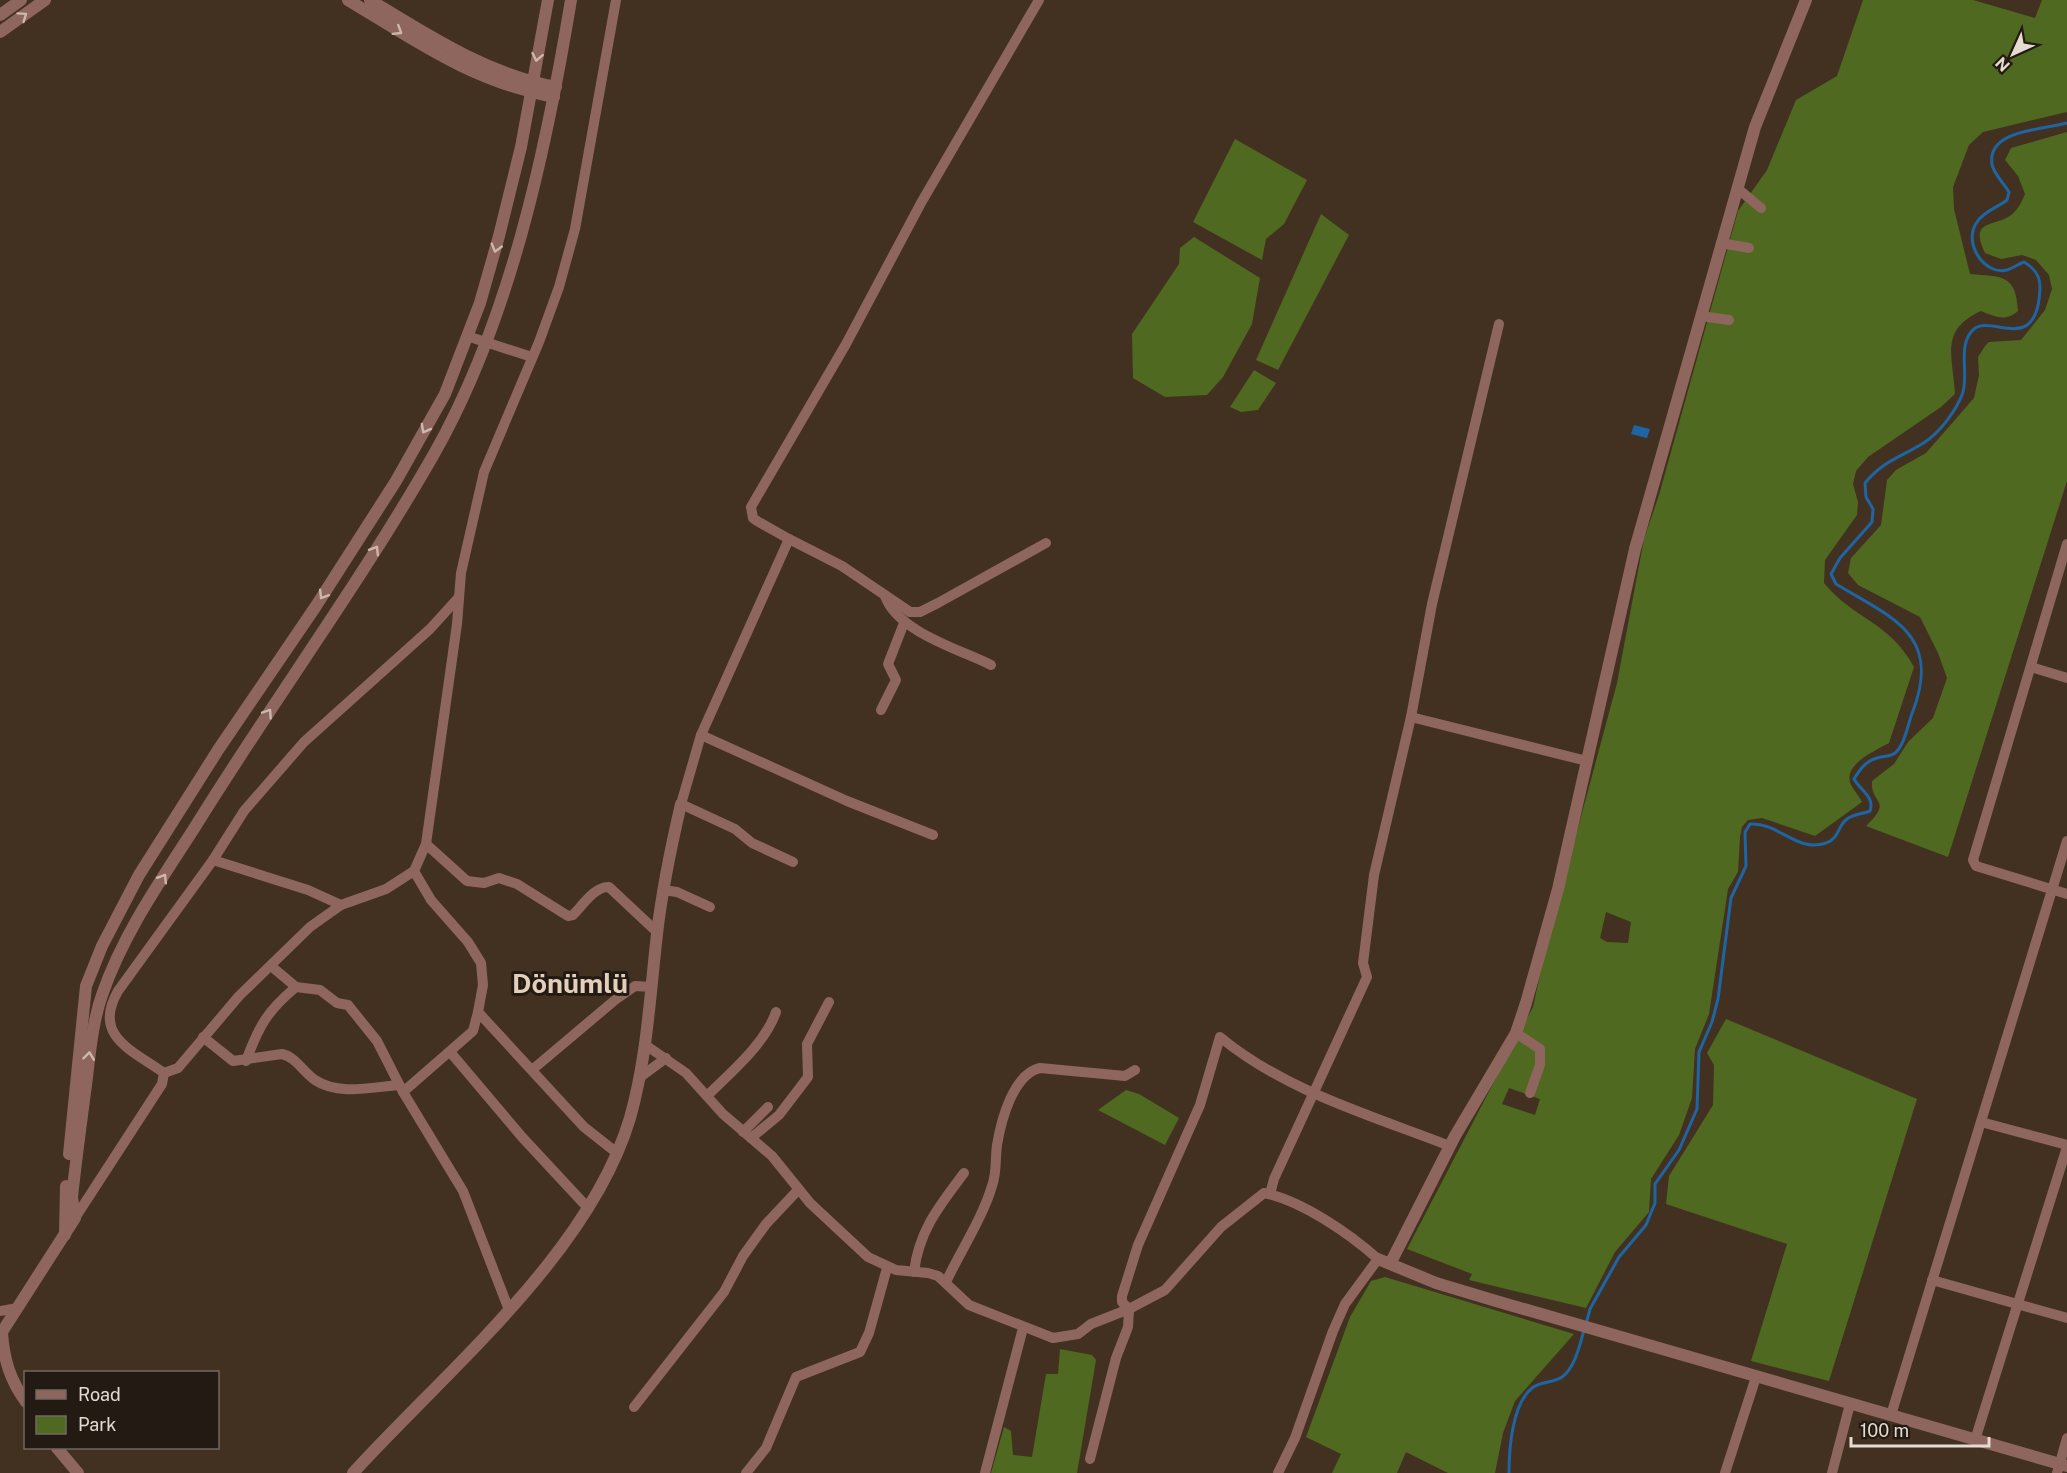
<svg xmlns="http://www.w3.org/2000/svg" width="2067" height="1473" viewBox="0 0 2067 1473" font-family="'Public Sans',sans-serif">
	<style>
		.green { fill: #4f6920; fill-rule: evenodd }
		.water { fill: #1e65a4 }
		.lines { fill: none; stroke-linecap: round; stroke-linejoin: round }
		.stream { stroke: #1e65a4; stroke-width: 3 }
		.minor { stroke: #8f665d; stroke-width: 10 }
		.tertiary { stroke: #8f665d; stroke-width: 12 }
		.oneway { stroke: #ccb8ae }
		.labels { text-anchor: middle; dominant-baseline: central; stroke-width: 6; stroke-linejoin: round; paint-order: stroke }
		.district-label { font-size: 27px; font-weight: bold; fill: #e4cfba; stroke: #231b13 }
	</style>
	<rect width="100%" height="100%" fill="#423120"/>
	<g class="green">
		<path d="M 1863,0 L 1973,0 L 2035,18 L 2042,0 L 2067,0 L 2067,112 L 1983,132 L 1969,145 L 1953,187 L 1954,209 L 1970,274 C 2001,277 2016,273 2018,311 C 2005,322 1996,317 1981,311 C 1939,330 1953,356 1955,394 L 1941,407 L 1868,457 L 1856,471 L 1853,484 L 1858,502 L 1857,515 L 1825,560 L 1824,583 C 1853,619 1889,621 1914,667 L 1889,743 C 1877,750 1845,763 1850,782 C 1852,789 1859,795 1862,802 L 1815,836 L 1762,818 L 1748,820 L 1742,827 L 1740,837 L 1738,872 L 1728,889 L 1709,1014 L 1695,1049 L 1692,1098 L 1679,1135 L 1651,1179 L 1649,1212 L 1615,1252 L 1586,1308 L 1469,1280 L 1472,1274 L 1407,1249 L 1533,1007 L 1547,943 L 1617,683 L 1644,539 L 1659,495 L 1738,211 L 1767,170 L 1796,100 L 1837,76 ZM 1606,912 L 1631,922 L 1628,943 L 1607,942 L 1600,938 ZM 1509,1088 L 1540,1099 L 1535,1115 L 1502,1104 Z"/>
		<path d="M 2067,132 L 2067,481 L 1948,857 L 1866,826 C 1894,799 1870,805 1872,781 L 1894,764 L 1908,742 L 1933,718 L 1947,678 L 1938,653 L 1920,617 L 1858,585 L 1848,573 L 1851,558 L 1881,525 L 1887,480 L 1896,470 L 1926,453 L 1974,398 L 1979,375 L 1978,357 L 1985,346 L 1989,342 L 2021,340 L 2045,310 L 2052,289 L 2049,275 L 2036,260 L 2022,255 L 2001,259 L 1985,253 C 1970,221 1990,227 2008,217 C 2017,212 2021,203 2025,194 L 2018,176 L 2005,160 L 2011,148 Z"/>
		<polygon points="1235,139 1307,180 1284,224 1266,239 1262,260 1193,222"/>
		<polygon points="1321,214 1349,235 1278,370 1256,360"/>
		<polygon points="1194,237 1260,278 1252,324 1223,377 1207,395 1165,397 1133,378 1132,334 1179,264 1180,248"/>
		<polygon points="1254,370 1276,383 1258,410 1241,412 1230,407"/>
		<polygon points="1726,1019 1917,1099 1829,1381 1751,1361 1787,1244 1666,1204 1669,1176 1713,1105 1714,1065 1707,1053"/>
		<polygon points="1126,1090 1139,1094 1179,1118 1165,1145 1098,1110"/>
		<polygon points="1385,1277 1574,1334 1515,1401 1503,1433 1495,1473 1448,1473 1406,1452 1397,1473 1332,1473 1341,1454 1306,1437 1350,1317 1371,1281"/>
		<polygon points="1060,1349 1092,1355 1096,1360 1077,1473 991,1473 1004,1427 1011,1431 1013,1455 1032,1457 1046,1374 1058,1374"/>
	</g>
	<polygon class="water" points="1634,425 1650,429 1647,438 1631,434"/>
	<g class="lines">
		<g class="stream">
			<path d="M 1586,1324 L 1590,1309 L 1619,1257 L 1646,1225 L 1655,1203 L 1655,1184 L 1679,1150 L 1697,1109 L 1699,1052 L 1712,1022 L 1718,999 L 1731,898 L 1746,866 L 1745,832 L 1750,824 C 1779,822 1796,853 1826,843 C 1839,839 1838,825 1847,819 C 1853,814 1863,814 1870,811 C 1875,797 1860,790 1854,779 C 1860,769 1866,761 1877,758 C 1883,756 1890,757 1895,753 C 1905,745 1908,723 1913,711 C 1942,634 1892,618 1836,584 L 1831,574 L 1840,558 L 1872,522 L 1873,509 L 1866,497 L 1865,483 C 1884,460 1902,457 1925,442 C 1940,432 1955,412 1962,395 C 1970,376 1956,344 1974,329 C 1992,314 2038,357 2040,287 C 2040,275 2034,268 2024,262 C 2018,264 2012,269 2007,270 C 1985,276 1962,243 1977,222 C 1983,212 1998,207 2007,200 L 2009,192 C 2005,185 1993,173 1992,164 C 1987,129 2044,130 2067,123"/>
			<path d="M 1509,1473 C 1509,1450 1512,1404 1532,1388 C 1541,1381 1554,1383 1562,1377 C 1575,1368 1580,1344 1584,1330"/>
		</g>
		<g class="minor">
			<polyline points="616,0 575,229 559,287 539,342 484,472 461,573 457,624 426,844 414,871 431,900 468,942 481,963 483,985 478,1012 584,1127 617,1153"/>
			<polyline points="1737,188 1761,208"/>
			<polyline points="1721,243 1749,248"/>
			<polyline points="1701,316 1729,320"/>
			<polyline points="467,336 532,357"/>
			<polyline points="789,539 842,566 910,612 920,612 938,603 1046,543"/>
			<polyline points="2067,544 1973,860 1976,866 2067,894"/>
			<path d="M 885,596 C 898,632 959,649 991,665"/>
			<polyline points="2031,667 2067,678"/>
			<polyline points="881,710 896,680 888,664 904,623"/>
			<polyline points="1411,717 1587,761"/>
			<polyline points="701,735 847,801 933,835"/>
			<path d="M 426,844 L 467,881 L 484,883 L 499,878 L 517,884 L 568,916 L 573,915 C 582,906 595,886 609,887 L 657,932"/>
			<polyline points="213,860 308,890 341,905 386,889 414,871"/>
			<polyline points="793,862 752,843 735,829 681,804 701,735 789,539 757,521 753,518 751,507 846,344 921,203 1039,0"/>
			<polyline points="663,890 677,892 710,907"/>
			<polyline points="271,966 296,987 320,990 337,1003 348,1005 377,1041 403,1092 463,1191 509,1310"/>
			<polyline points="1516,1033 1540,1049 1540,1065 1530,1093"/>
			<path d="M 203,1037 L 233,1061 L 282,1054 C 296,1057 303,1072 315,1080 C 339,1096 372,1087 399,1085"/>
			<path d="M 644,1044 L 686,1073 L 723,1114 L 772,1156 L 810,1203 L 868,1257 L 896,1270 L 928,1273 L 938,1276 L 969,1305 L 1053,1338 L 1078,1334 L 1091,1324 L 1129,1309 L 1165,1290 L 1221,1227 L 1264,1193 C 1301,1200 1350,1234 1378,1259 L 1345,1304 L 1333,1331 L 1295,1438 L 1278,1473"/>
			<polyline points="451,1053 522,1137 587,1207"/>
			<path d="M 246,1061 C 259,1026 267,1011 296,987"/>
			<polyline points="532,1070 615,1000 635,986 651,987"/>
			<polyline points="164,1073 178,1068 239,996 310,927 341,905"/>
			<polyline points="639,1078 666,1058"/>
			<polyline points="403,1092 473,1031 478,1012"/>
			<path d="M 707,1096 C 731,1072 765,1044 776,1012"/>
			<polyline points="1981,1122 2067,1145"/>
			<polyline points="743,1132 768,1107"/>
			<polyline points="751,1138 779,1115 808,1077 807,1044 829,1002"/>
			<polyline points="1270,1194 1274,1179 1367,977 1363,963 1374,875 1411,717 1432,604 1499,324"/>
			<path d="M 75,1218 L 162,1084 L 164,1073 C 132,1050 92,1036 118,991 L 213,860 L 244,811 L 304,742 L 430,629 L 459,597"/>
			<path d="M 914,1272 C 919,1230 940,1205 964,1173"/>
			<polyline points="1932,1280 2067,1318"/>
			<path d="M 946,1282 C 960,1252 983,1217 992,1186 C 997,1173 995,1159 997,1145 C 1001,1121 1013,1074 1040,1068 L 1125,1076 L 1135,1070"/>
			<polyline points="0,1311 18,1308"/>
			<polyline points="634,1407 724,1292 743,1256 766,1224 798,1190"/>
			<polyline points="1891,1415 2067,841"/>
			<polyline points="1975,1440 2067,1147"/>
			<path d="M 1090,1459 L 1116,1358 L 1128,1327 L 1129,1309 L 1122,1302 L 1122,1296 L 1138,1245 L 1200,1105 L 1220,1037 C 1285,1091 1373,1116 1450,1146"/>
			<polyline points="746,1473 766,1448 796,1377 860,1352 869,1333 887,1268"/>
			<polyline points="985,1473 1023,1328"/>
			<polyline points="1725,1473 1756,1377"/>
			<polyline points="1832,1473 1850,1404"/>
			<polyline points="2057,1473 2067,1438"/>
		</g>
		<g class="tertiary">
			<path d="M 348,0 C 418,42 471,81 554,97"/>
			<path d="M 370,0 C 429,36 487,74 556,87"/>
			<polyline points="0,15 21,0"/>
			<polyline points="0,32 45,0"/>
			<polyline points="69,1154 86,986 102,946 139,875 218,750 316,606 396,481 445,394 480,303 499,236 521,147 548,0"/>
			<polyline points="65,1235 66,1186"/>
			<polyline points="1378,1259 1436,1283 1496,1301 2067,1466"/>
			<polyline points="1391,1262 1455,1136 1516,1033 1526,1003 1558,889 1635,549 1755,127 1806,0"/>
			<path d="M 2,1333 C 4,1360 10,1380 26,1402"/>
			<path d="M 0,1335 L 75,1218 L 72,1197 C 76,1160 81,1123 86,1085 C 90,1054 92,1024 102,995 C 123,934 161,880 195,827 C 273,701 361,582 434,454 C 510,320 546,151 571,0"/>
			<polyline points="57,1448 78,1473"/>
			<path d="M 353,1473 C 446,1371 590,1253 630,1118 C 647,1058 650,995 657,934 C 662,890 671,847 681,804"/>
		</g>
	</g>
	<defs><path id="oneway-chevron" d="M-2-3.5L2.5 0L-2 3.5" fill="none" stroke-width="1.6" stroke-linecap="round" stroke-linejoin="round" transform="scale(1.5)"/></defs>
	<g class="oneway">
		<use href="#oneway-chevron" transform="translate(23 16) rotate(-35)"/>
		<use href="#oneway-chevron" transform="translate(398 31) rotate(32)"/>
		<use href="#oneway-chevron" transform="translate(537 57) rotate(101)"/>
		<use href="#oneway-chevron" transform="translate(496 248) rotate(106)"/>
		<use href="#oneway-chevron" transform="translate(425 429) rotate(119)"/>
		<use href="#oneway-chevron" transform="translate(375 550) rotate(-58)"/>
		<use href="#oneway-chevron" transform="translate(323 595) rotate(122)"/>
		<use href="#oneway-chevron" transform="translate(268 713) rotate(-56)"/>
		<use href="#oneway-chevron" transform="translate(163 878) rotate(-58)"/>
		<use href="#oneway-chevron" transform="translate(89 1056) rotate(-83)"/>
	</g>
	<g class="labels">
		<g class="district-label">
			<text x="570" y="983">Dönümlü</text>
		</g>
	</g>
	<rect x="24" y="1371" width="195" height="78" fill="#231b13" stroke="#71685f" stroke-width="1.5"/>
	<rect x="36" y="1390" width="30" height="9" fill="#8f665d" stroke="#71685f" stroke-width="1.5"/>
	<text x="78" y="1401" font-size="18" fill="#e6dbd1">Road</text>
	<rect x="36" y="1416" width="30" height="18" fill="#4f6920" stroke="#71685f" stroke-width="1.5"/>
	<text x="78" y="1431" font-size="18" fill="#e6dbd1">Park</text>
	<g transform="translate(2013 54) rotate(225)" stroke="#231b13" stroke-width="4.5" paint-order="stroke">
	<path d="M0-4.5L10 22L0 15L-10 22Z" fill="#e6dbd1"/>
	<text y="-9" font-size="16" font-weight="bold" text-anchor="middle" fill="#e6dbd1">N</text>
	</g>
	<path d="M1851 1437v9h138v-9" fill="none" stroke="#e6dbd1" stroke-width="3"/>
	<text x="1860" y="1437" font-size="18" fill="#e6dbd1" stroke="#231b13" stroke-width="4.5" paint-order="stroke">100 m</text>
</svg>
